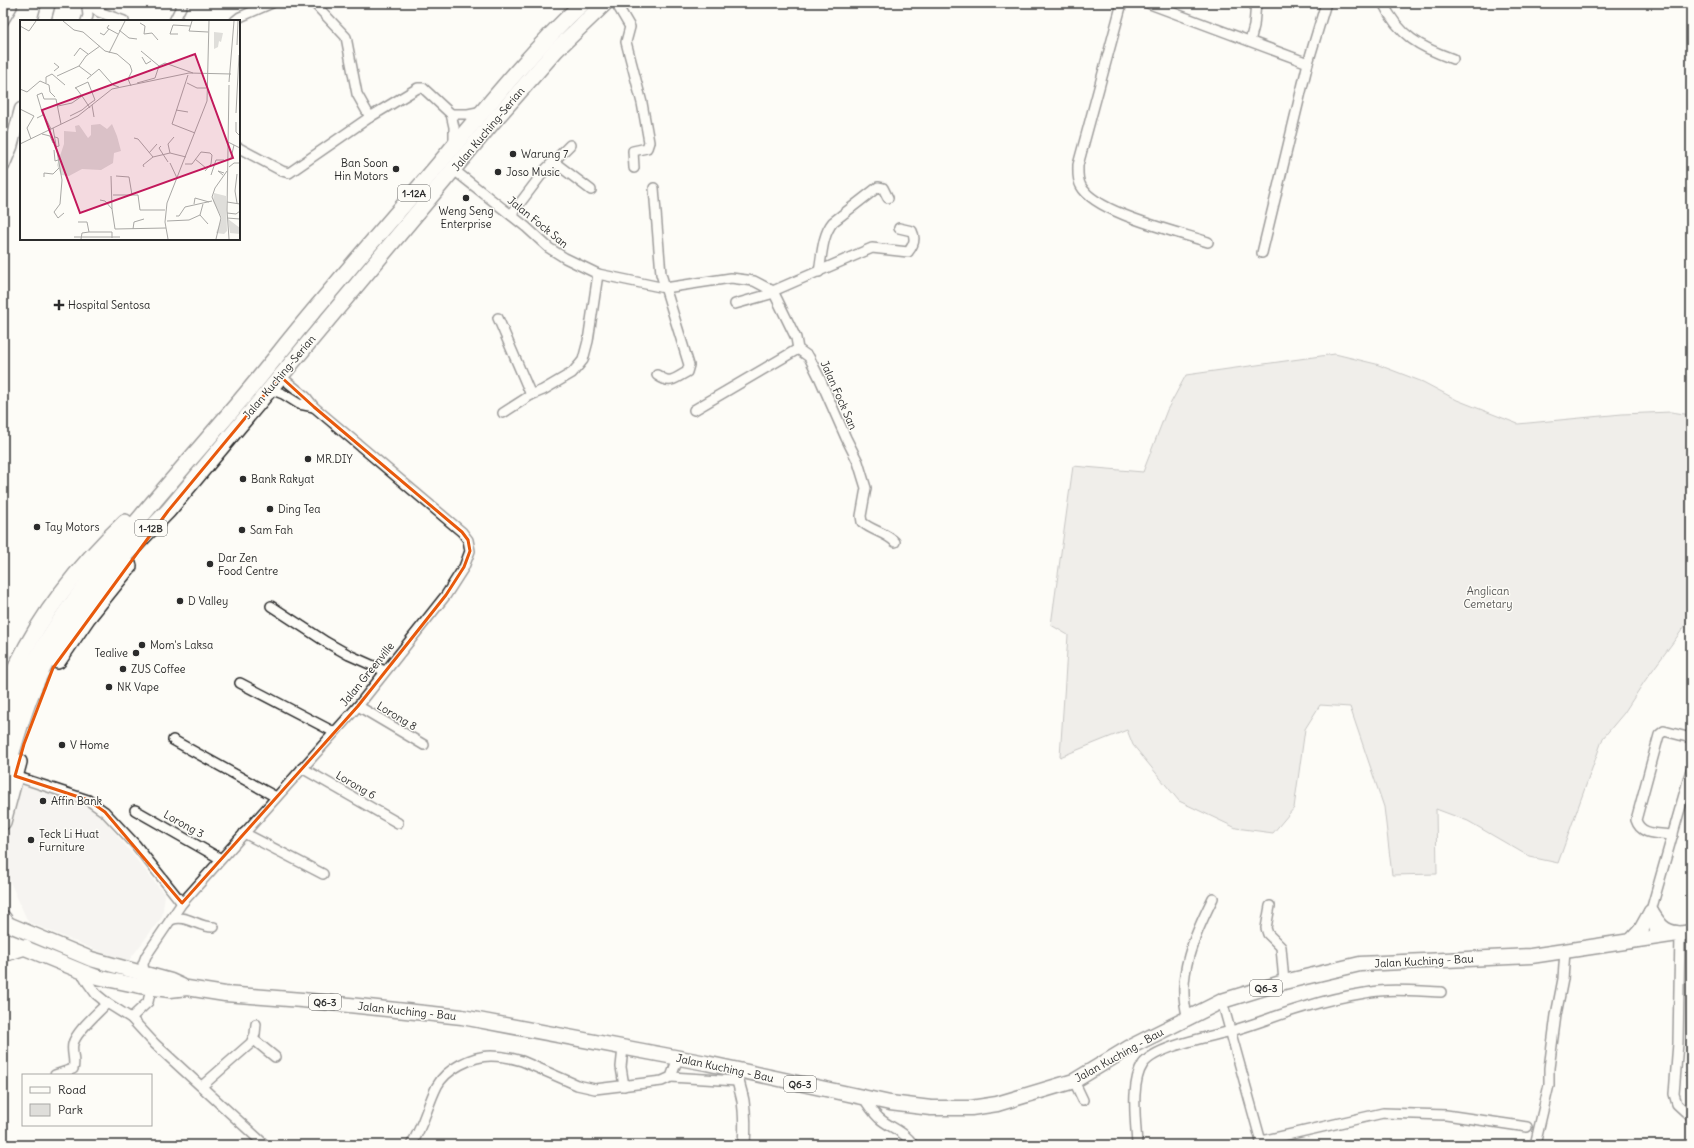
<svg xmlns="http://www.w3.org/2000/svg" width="1694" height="1148" viewBox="0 0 1694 1148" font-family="Delius,sans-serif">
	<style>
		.built { fill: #edece8 }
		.green { fill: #dfdeda; stroke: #858482 }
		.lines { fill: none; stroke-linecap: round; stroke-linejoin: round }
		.minor-casing { stroke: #2b2b2b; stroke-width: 12 }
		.tertiary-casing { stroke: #2b2b2b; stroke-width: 14 }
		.secondary-casing { stroke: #2b2b2b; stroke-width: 15 }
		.primary-casing { stroke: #2b2b2b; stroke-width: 17 }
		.trunk-casing { stroke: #2b2b2b; stroke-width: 18 }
		.minor { stroke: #fdfcf7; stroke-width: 9 }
		.tertiary { stroke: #fdfcf7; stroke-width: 11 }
		.secondary { stroke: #fdfcf7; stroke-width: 12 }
		.primary { stroke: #fdfcf7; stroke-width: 14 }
		.trunk { stroke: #fdfcf7; stroke-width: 15 }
		.marked { fill: none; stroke: #e8590c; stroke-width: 3; stroke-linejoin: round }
		.poi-dot { fill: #2b2b2b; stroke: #fdfcf7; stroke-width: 1.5 }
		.labels { text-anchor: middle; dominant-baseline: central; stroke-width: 3; stroke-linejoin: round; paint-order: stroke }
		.shield { fill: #fdfcf7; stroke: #6a6a68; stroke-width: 1 }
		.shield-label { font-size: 10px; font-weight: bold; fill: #2b2b2b }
		.street-label { font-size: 11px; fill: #2b2b2b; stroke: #fdfcf7 }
		.poi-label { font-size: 11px; fill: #2b2b2b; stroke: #fdfcf7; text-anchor: start }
		.park-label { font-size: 11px; fill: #585857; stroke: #fdfcf7 }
		.inset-road { fill: none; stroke: #a9a8a5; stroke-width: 1 }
		.view { fill: #c2185b; fill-opacity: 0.15; stroke: #c2185b; stroke-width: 2 }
		.inset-edge { fill: none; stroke: #2b2b2b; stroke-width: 2 }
	</style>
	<rect width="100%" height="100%" fill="#fdfcf7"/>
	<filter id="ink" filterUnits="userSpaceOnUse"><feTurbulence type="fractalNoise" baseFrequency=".025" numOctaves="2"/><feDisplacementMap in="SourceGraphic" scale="8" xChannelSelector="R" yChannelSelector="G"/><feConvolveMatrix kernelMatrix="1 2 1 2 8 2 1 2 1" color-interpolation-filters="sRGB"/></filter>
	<g filter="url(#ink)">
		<polygon class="built" points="21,783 77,800 100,814 165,895 162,917 127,963 28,922 3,866 3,842"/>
		<polygon class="green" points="1335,354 1376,364 1423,382 1457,400 1518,424 1622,414 1671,412 1691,415 1691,621 1685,626 1644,682 1624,713 1603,738 1558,863 1530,857 1468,821 1436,809 1437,874 1392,875 1384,807 1350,707 1320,705 1305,729 1294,808 1273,833 1236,828 1179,801 1133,745 1127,730 1060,757 1068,635 1051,625 1073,466 1143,472 1167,410 1186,375"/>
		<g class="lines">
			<defs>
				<g id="minor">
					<polyline points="314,3 346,37 357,94 370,117"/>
					<polyline points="616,3 630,27 626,42 642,103 649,142 647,148 633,151 634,168"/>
					<path d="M 1122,3 L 1078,165 C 1078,172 1077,179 1081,186 C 1095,213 1178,232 1208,242"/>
					<polyline points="1147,3 1308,63"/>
					<path d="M 1383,3 C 1399,36 1420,47 1453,59"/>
					<polyline points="90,5 99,12 124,21"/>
					<polyline points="86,21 88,16 87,7"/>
					<polyline points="174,21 183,3"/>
					<polyline points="235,21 240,17 272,3"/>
					<polyline points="3,22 12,7"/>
					<polyline points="1250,41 1254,26 1256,3"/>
					<polyline points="451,114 468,114 483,111"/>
					<polyline points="239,148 282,171 289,173 370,117 418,88 423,88 451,114 454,127 454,145"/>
					<polyline points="554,162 591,190"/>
					<path d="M 454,170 L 526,227 L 549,248 L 565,258 L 598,274 L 665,288 L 731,278 L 754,281 L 773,291 L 796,338 L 798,349 L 809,357 L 820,379 L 846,438 L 858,462 L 866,488 L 861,516 L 862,522 C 872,531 885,532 895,542"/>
					<path d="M 654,188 L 661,274 L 689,365 L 687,372 C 673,379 671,385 657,375"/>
					<polyline points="511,215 545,170 570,145"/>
					<polyline points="1262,253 1308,63 1326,3"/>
					<path d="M 819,272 C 822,256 822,235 833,222 L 878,187 L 883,188 L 888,198"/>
					<path d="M 773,291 L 872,248 L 908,252 C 914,245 916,239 912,231 L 899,228"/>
					<polyline points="735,304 774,293"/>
					<polyline points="498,318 531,395"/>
					<polyline points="270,389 283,394 299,404 314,407"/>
					<polyline points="694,410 798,349"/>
					<polyline points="503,413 531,395 543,390 572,373 579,365 583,360 588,341 598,274"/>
					<polyline points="271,606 326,642 349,655 385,671"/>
					<polyline points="240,683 334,732"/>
					<polyline points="358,706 424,745"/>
					<polyline points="173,740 276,797"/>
					<polyline points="302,768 398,823"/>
					<polyline points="15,776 88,800 105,812 135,844 182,903"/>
					<polyline points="135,810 221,859"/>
					<polyline points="244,833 323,874"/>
					<path d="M 1673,835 C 1658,833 1641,836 1636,820 L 1659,735 L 1664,731 L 1691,738"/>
					<polyline points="1270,906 1266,928 1268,934 1281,947 1284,982"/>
					<path d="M 171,920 C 186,913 198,928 214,927"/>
					<polyline points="1680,934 1678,1043 1674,1094 1677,1104 1691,1117"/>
					<polyline points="1655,937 1652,907 1691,770"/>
					<polyline points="81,971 88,983 96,994 107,1003 131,1018 155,1044 265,1145"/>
					<polyline points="144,974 143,964 146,956 182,903 358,706 446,595 464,567 470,551 468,540 462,532 314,407 306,397 280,376"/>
					<polyline points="1222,1001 1262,1145"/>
					<polyline points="131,1018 148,1002 151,988"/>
					<path d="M 1188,1018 C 1175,977 1195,934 1213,898"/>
					<polyline points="253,1039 275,1057"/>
					<polyline points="623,1048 621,1067 624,1086"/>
					<path d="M 55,1075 L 73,1069 C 76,1061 71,1052 73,1044 C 76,1031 98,1013 107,1003"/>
					<polyline points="671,1077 737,1081"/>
					<polyline points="1074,1081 1083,1100"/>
					<polyline points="202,1086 251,1043 255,1034 256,1024"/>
					<path d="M 864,1098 C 868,1105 873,1112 879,1118 C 890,1128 905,1131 913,1145"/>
					<polyline points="1261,1141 1383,1113 1446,1115 1527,1127"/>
					<path d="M 411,1145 C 423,1127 427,1106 437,1086 C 446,1069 472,1056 491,1056 C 502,1056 512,1058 522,1061 L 577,1085 L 595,1089 L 662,1081 L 671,1077 L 678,1058"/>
					<path d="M 1137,1145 C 1136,1123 1130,1083 1143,1064 C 1156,1046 1210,1037 1231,1031 C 1257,1024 1282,1013 1308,1006 C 1327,1000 1346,996 1365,993 C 1389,988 1416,991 1441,992"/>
					<polyline points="1535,1145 1549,1085 1549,1068 1556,1015 1563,979 1565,951"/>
				</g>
				<path id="tertiary" d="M 736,1070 C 737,1081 741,1090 743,1101 C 745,1115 745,1131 744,1145"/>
				<g id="secondary">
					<polyline points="44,21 49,3"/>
					<polyline points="3,166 11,147 21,109"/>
				</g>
				<g id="primary">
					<path d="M 1651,912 C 1658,923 1663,932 1677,933"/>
					<polyline points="3,922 91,959 171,981 182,986"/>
					<polyline points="3,939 81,971 97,977 140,986 170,990 187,988 225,994 302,1000 462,1017 706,1063 890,1103 931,1108 971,1108 997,1104 1074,1081 1130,1047 1222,1001 1284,982 1360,964 1531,956 1691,932"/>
					<polyline points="1631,941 1641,930 1651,912"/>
				</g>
				<g id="trunk">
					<polyline points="58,661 88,617 129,566"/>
					<path d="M 3,705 C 8,692 11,678 17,665 C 43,611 82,563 125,522"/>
					<path d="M 3,737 C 26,661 67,607 116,547 C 159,494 206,442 250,389 C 274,360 297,330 322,301 C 360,255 400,210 438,165 C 485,109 530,52 583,3"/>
					<path d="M 3,781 C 15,745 24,706 41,672 C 71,611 121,559 168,511 L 497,117 L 556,50 L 605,3"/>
					<polyline points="3,822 19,762"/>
					<polyline points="3,918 7,924"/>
					<polyline points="3,954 25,947"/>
				</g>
			</defs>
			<use href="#minor" class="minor-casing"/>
			<use href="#tertiary" class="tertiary-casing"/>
			<use href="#secondary" class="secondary-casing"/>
			<use href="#primary" class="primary-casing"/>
			<use href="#trunk" class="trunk-casing"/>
			<use href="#minor" class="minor"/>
			<use href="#tertiary" class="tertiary"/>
			<use href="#secondary" class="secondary"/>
			<use href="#primary" class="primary"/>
			<use href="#trunk" class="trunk"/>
		</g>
	</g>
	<path d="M0 0H1694V1148H0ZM 280,376 L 314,407 L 462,532 L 468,540 L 470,551 L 464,567 L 446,595 L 358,706 L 182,903 L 105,812 L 88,800 L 15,776 L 24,744 L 53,668 L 168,511 Z" fill="#fdfcf7" fill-opacity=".55" fill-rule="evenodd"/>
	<path class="marked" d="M 280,376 L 314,407 L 462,532 L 468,540 L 470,551 L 464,567 L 446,595 L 358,706 L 182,903 L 105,812 L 88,800 L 15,776 L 24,744 L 53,668 L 168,511 Z"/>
	<g class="poi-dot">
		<circle cx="513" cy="154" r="4"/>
		<circle cx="396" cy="169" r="4"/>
		<circle cx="498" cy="172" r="4"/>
		<circle cx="466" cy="198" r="4"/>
		<path d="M57 299h4v4h4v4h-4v4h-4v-4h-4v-4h4z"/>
		<circle cx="308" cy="459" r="4"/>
		<circle cx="243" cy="479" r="4"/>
		<circle cx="270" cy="509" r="4"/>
		<circle cx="37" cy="527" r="4"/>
		<circle cx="242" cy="530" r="4"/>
		<circle cx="210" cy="564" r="4"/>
		<circle cx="180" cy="601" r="4"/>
		<circle cx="142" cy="645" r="4"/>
		<circle cx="136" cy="653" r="4"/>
		<circle cx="123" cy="669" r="4"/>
		<circle cx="109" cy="687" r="4"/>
		<circle cx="62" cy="745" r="4"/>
		<circle cx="43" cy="801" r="4"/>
		<circle cx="31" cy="840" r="4"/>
	</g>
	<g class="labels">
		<g class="shield">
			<rect x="398" y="185" width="32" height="16" rx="3"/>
			<rect x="135" y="520" width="32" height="16" rx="3"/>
			<rect x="1250" y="980" width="32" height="16" rx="3"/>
			<rect x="309" y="994" width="32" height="16" rx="3"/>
			<rect x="784" y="1076" width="32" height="16" rx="3"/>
		</g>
		<g class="shield-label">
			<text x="414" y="193">1-12A</text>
			<text x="151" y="528">1-12B</text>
			<text x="1266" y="988">Q6-3</text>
			<text x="325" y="1002">Q6-3</text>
			<text x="800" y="1084">Q6-3</text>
		</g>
		<g class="street-label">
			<text transform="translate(488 129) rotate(-50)">Jalan Kuching-Serian</text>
			<text transform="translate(538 222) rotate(39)">Jalan Fock San</text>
			<text transform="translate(279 377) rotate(-50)">Jalan Kuching-Serian</text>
			<text transform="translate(839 395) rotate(66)">Jalan Fock San</text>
			<text transform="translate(367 674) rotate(-51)">Jalan Greenville</text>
			<text transform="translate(397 716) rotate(31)">Lorong 8</text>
			<text transform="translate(356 785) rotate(30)">Lorong 6</text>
			<text transform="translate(184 824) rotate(29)">Lorong 3</text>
			<text transform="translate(1424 961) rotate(-3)">Jalan Kuching - Bau</text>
			<text transform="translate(407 1011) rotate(6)">Jalan Kuching - Bau</text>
			<text transform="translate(1119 1055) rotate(-29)">Jalan Kuching - Bau</text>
			<text transform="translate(725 1068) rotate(12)">Jalan Kuching - Bau</text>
		</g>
		<g class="poi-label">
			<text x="521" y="154">Warung 7</text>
			<text x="388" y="163" text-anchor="end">Ban Soon<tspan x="388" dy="13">Hin Motors</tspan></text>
			<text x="506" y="172">Joso Music</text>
			<text x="466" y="211" text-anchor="middle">Weng Seng<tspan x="466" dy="13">Enterprise</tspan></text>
			<text x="68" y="305">Hospital Sentosa</text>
			<text x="316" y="459">MR.DIY</text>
			<text x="251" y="479">Bank Rakyat</text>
			<text x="278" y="509">Ding Tea</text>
			<text x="45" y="527">Tay Motors</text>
			<text x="250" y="530">Sam Fah</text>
			<text x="218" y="558">Dar Zen<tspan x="218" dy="13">Food Centre</tspan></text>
			<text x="188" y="601">D Valley</text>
			<text x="150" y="645">Mom's Laksa</text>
			<text x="128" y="653" text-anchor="end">Tealive</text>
			<text x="131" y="669">ZUS Coffee</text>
			<text x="117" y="687">NK Vape</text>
			<text x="70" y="745">V Home</text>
			<text x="51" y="801">Affin Bank</text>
			<text x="39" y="834">Teck Li Huat<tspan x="39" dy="13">Furniture</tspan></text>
		</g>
		<g class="park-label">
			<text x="1488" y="591">Anglican<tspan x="1488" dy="13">Cemetary</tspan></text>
		</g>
	</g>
	<g transform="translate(20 20)">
		<rect width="220" height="220" fill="#fdfcf7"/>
		<path d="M 194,12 L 203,13 L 201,22 L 199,21 L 198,27 L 194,29 ZM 80,104 L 87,109 L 92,104 L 97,116 L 101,131 L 94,133 L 93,143 L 81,150 L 62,149 L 49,156 L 41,155 L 37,145 L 44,124 L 44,111 L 56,112 L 55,106 L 59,105 L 68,118 L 71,115 L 71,105 ZM 194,173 L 206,176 L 207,211 L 204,214 L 196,213 L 202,198 L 193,181 ZM 208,199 L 220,208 L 220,214 L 210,213 Z" fill="#dfdeda"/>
		<path class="inset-road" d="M 43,1 L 54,10 L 63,12 L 85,31 L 97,34 L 110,45 L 112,51 L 108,59 L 111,66M 172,1 L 169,11 L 188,12M 120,3 L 125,6 L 124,14 L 132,13 L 138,20M 89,5 L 87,8 L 98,14M 0,6 L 9,11 L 16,1M 99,10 L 109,18 L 117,19M 80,13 L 84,15 L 89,9M 158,14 L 150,14 L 153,5 L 170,6M 217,25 L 218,1M 121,31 L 139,46M 89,33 L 105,1M 54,36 L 60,28 L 68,34M 122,37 L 126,44 L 131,41M 34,43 L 39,47 L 34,51M 59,46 L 71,55M 168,55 L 152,104 L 175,113M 37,56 L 59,46 L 66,36 L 80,26M 67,59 L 79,49 L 93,65 L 99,67M 209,62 L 214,1M 26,63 L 26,57 L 32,54 L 45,65M 117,63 L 135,58 L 139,46 L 145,43 L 173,53M 167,63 L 177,68 L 186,68M 209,65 L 207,190 L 209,219M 0,69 L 7,72 L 20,61 L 29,65 L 30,72 L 35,77M 72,85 L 74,97M 38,86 L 52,83 L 62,76M 0,89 L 14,96 L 7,108 L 11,119M 156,90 L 168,92M 23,93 L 31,109M 216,93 L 219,35M 50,96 L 62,90 L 68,85 L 72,82 L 75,80 L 68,62 L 55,68 L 56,68 L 62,76 L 70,88M 17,98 L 23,95 L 17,75 L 22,73 L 24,79 L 36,79 L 41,104M 216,102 L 216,112 L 220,116M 33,108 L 42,160 L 40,184 L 34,192 L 38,198 L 44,193M 22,114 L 30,116 L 33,123M 35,117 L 38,118 L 39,126 L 35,127M 114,118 L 118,119 L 133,137M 208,122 L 220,128M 0,124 L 58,96 L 92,69 L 169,53 L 211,54M 141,126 L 139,128 L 148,142M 34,130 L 35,141 L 38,140M 129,133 L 137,124M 150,133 L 148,124 L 154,117M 133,137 L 150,133 L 166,137M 211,138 L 214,125M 175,139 L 186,148M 150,143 L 157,158M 165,144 L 172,144 L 181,132 L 190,133 L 192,135 L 191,144 L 185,151M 124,147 L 123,145 L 133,137M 209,147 L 214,143 L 220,143M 191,155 L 196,140 L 204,140M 203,155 L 198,151 L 204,153M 91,156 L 92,189M 96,156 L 109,157 L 112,175M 24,157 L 24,153 L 33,154 L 39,148M 93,175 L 118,175 L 120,190 L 145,190M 80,180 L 85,181 L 92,189 L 95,209 L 146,208M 207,182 L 220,184M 217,183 L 215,171 L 217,154M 174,184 L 175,178 L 189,182M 183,184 L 180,195 L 188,204M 207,193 L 216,194 L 220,191M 156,196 L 159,196 L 165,187 L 192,181M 207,198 L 220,199M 147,201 L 169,200 L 180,195M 58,202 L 67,202 L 69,212M 113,209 L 114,202 L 124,199M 54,217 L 100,217M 61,219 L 62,213 L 69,212 L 92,212 L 92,218M 148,219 L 145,202 L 147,183 L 187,81 L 189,1M 196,219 L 201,198 L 192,177 L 195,168 L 207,151"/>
		<path class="view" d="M 175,34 L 213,138 L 60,193 L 22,90 Z"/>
		<rect width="220" height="220" class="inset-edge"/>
	</g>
	<rect width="1694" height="1148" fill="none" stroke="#fdfcf7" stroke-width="16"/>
	<rect x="8" y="8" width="1678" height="1132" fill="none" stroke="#2b2b2b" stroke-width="1.5" filter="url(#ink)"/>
	<rect x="22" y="1074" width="130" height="52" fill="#fdfcf7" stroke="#a9a8a5"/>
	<rect x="30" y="1087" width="20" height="6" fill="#fdfcf7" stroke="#a9a8a5"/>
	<text x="58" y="1094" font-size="12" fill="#2b2b2b">Road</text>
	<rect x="30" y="1104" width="20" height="12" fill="#dfdeda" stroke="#a9a8a5"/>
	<text x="58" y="1114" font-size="12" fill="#2b2b2b">Park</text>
</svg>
